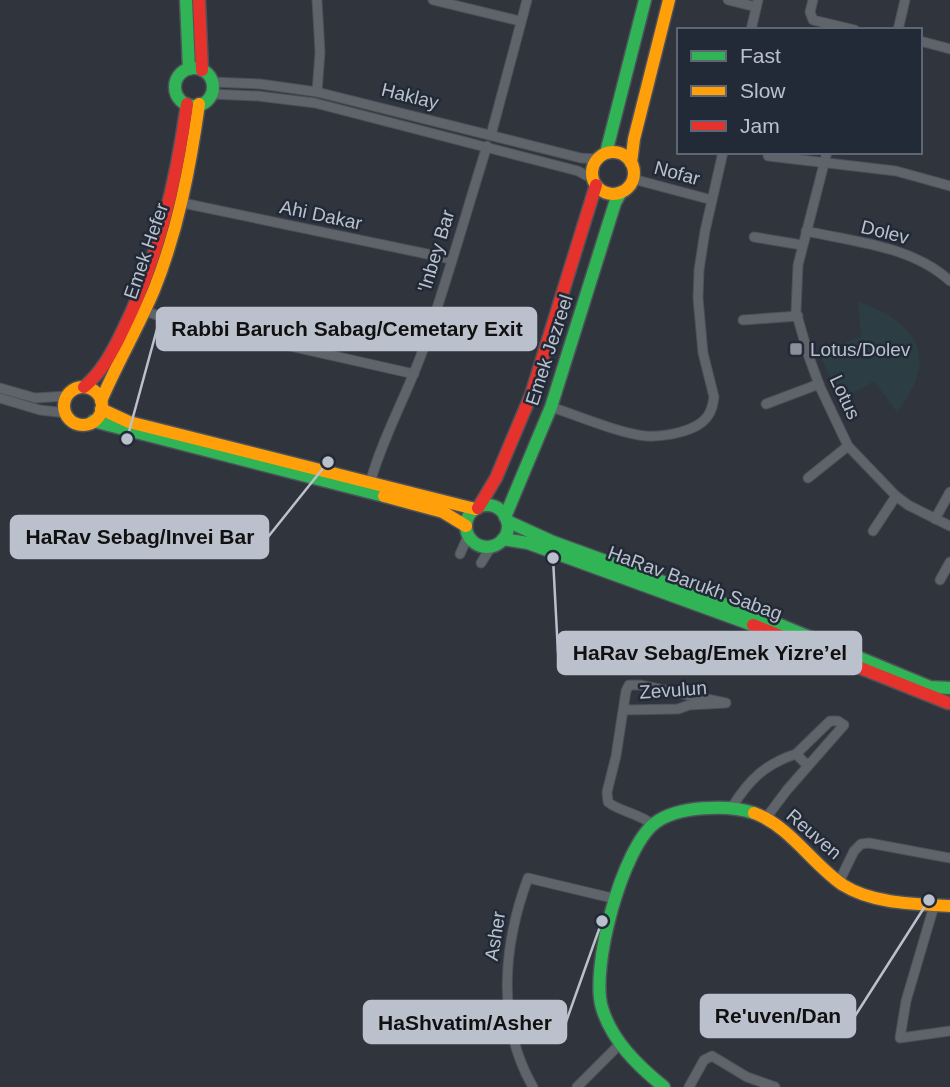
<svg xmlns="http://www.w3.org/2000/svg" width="950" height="1087" viewBox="0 0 950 1087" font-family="Helvetica,sans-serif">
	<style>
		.green { fill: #2c3e43 }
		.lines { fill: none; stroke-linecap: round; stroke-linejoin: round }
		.street-casing { stroke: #4b4f56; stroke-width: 11 }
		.fast-casing { stroke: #4d5159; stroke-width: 15 }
		.slow-casing { stroke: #4d5159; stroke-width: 15 }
		.jam-casing { stroke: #4d5159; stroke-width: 15 }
		.street { stroke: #5f636a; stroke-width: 9 }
		.fast { stroke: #30b455; stroke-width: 12 }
		.slow { stroke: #ff9f0a; stroke-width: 12 }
		.jam { stroke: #e5322d; stroke-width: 12 }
		.poi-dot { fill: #89909a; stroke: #222a38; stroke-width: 2.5 }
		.labels { text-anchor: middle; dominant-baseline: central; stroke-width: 5; stroke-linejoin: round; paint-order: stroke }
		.street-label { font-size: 19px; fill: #bac1cc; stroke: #222a38 }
		.poi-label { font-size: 19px; fill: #bac1cc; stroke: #222a38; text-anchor: start }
		.leader { fill: none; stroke: #bac1cc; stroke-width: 2.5 }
		.callout-dot { fill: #bac1cc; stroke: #222a38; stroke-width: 2.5 }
		.callout { fill: #bac1cc; stroke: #bac1cc; stroke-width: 2.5 }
		.callout-label { font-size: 21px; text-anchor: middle; font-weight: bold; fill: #111 }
	</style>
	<rect width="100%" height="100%" fill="#2f343d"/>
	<path class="green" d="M 858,301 C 917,323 941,357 897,412 L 874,381 L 841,400 L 818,352 L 861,337 Z"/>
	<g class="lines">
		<defs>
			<g id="street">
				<polyline points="433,0 520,21"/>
				<polyline points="728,0 756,7"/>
				<polyline points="813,0 810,12 813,20 855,30"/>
				<polyline points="751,30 758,0"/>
				<polyline points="898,30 905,0"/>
				<polyline points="920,41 950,49"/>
				<polyline points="212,82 260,84 317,92 581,158 598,159"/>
				<polyline points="317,92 320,52 317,0"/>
				<polyline points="211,94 258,96 315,103 578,171 593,179"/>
				<polyline points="491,135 527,0"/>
				<polyline points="827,152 798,265 796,312 809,357 820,387 848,446 896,496 908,505 950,526"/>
				<polyline points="768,156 896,171 950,186"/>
				<polyline points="633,179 712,200"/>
				<polyline points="183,203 451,259"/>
				<path d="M 806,231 C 855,242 912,246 950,281"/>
				<polyline points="754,237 802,245"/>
				<polyline points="145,311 162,317 414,374"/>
				<polyline points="743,320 798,316"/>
				<polyline points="0,388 35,398 67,396"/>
				<polyline points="0,398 40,410 66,413"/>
				<polyline points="766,404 819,384"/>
				<path d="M 551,407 C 579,416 618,433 646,436 C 663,437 696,432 707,417 C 712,411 713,404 714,397 L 703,353 L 698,298 L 699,270 L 705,231 L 723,152"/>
				<polyline points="808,478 848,446"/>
				<path d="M 370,483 C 383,436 408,393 424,347 C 447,281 466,213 487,146"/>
				<polyline points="935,519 950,492"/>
				<polyline points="873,531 896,496"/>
				<polyline points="460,554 468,536"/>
				<polyline points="481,563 491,547"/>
				<polyline points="940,580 950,562"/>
				<path d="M 623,710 L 678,709 L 689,705 L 726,703 L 640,685 L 629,685 L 626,691 L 616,756 L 607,792 L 608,802 C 618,811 638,813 652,824"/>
				<path d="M 732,807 C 749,780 765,764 796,754"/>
				<polyline points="766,818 787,790 844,725 838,721 830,721 796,754 808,766"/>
				<polyline points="839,882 854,851 861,844 869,843 950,858"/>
				<polyline points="934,906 906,1001 900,1038 950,1031"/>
				<path d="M 533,1087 C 496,1023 503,945 528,878 L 616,899"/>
				<polyline points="577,1087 619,1045"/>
				<polyline points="689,1087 704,1060 712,1056 747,1077 775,1087"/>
			</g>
			<g id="fast">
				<polyline points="186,0 189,69"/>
				<circle cx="194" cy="87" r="19"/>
				<polyline points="606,153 645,0"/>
				<polyline points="93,421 384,496"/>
				<circle cx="487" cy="526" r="21"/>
				<polyline points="505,517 551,407 615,203 621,192"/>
				<polyline points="507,521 553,542 773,622 930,687 950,688"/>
				<polyline points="503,539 528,543 753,625"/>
				<path d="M 664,1087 C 638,1066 612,1041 602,1008 C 590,969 622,848 655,823 C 677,806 728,804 754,813"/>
			</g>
			<g id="slow">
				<circle cx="613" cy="173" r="21"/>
				<polyline points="631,163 634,139 669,0"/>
				<circle cx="83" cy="406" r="19"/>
				<path d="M 101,401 C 117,363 138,328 154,290 C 178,230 190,168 199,104"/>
				<polyline points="101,409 129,422 475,509"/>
				<polyline points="384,496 443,512 466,526"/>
				<path d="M 754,813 C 791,827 811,863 843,885 C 873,904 916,904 950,906"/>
			</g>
			<g id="jam">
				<polyline points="199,0 202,70"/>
				<path d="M 84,387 C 102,372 113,351 123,330 C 158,259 176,183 187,104"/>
				<polyline points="478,508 496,478 531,395 596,185"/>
				<polyline points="753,625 948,703"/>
			</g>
		</defs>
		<use href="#street" class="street-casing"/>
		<use href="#fast" class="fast-casing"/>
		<use href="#slow" class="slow-casing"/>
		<use href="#jam" class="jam-casing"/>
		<use href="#street" class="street"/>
		<use href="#fast" class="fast"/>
		<use href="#slow" class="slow"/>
		<use href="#jam" class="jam"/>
	</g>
	<rect class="poi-dot" x="789" y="342" width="14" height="14" rx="3.5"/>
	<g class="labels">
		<g class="street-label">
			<text transform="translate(410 96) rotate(14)">Haklay</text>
			<text transform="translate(677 173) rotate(15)">Nofar</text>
			<text transform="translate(321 215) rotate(12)">Ahi Dakar</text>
			<text transform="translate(885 232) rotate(14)">Dolev</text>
			<text transform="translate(146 251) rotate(-71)">Emek Hefer</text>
			<text transform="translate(436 251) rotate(-73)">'Inbey Bar</text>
			<text transform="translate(549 350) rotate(-72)">Emek Jezreel</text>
			<text transform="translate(845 397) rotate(65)">Lotus</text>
			<text transform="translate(695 583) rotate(20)">HaRav Barukh Sabag</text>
			<text transform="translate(673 690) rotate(-4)">Zevulun</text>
			<text transform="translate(814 834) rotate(41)">Reuven</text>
			<text transform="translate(495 936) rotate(-81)">Asher</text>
		</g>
		<g class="poi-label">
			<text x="810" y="349">Lotus/Dolev</text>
		</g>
	</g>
	<path class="leader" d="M127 439L157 329M328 462L268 537M553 558L558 653M929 900L855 1016M602 921L566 1022"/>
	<g class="callout-dot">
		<circle cx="127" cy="439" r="7"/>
		<circle cx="328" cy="462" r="7"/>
		<circle cx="553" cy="558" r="7"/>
		<circle cx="929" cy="900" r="7"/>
		<circle cx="602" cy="921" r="7"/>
	</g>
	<g class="callout">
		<rect x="157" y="308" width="379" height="42" rx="7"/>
		<rect x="11" y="516" width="257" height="42" rx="7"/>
		<rect x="558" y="632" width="303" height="42" rx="7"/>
		<rect x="701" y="995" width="154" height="42" rx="7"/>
		<rect x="364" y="1001" width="202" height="42" rx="7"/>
	</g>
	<g class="callout-label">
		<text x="347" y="336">Rabbi Baruch Sabag/Cemetary Exit</text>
		<text x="140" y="544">HaRav Sebag/Invei Bar</text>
		<text x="710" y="660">HaRav Sebag/Emek Yizre’el</text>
		<text x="778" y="1023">Re'uven/Dan</text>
		<text x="465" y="1030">HaShvatim/Asher</text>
	</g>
	<rect x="677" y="28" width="245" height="126" fill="#222a38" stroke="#5f6673" stroke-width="2"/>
	<rect x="691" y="51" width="35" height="10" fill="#30b455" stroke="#5f6673" stroke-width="2"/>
	<text x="740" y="63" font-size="21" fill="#bac1cc">Fast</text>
	<rect x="691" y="86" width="35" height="10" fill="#ff9f0a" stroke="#5f6673" stroke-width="2"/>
	<text x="740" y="98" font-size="21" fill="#bac1cc">Slow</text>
	<rect x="691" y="121" width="35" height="10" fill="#e5322d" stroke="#5f6673" stroke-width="2"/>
	<text x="740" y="133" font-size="21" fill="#bac1cc">Jam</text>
</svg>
